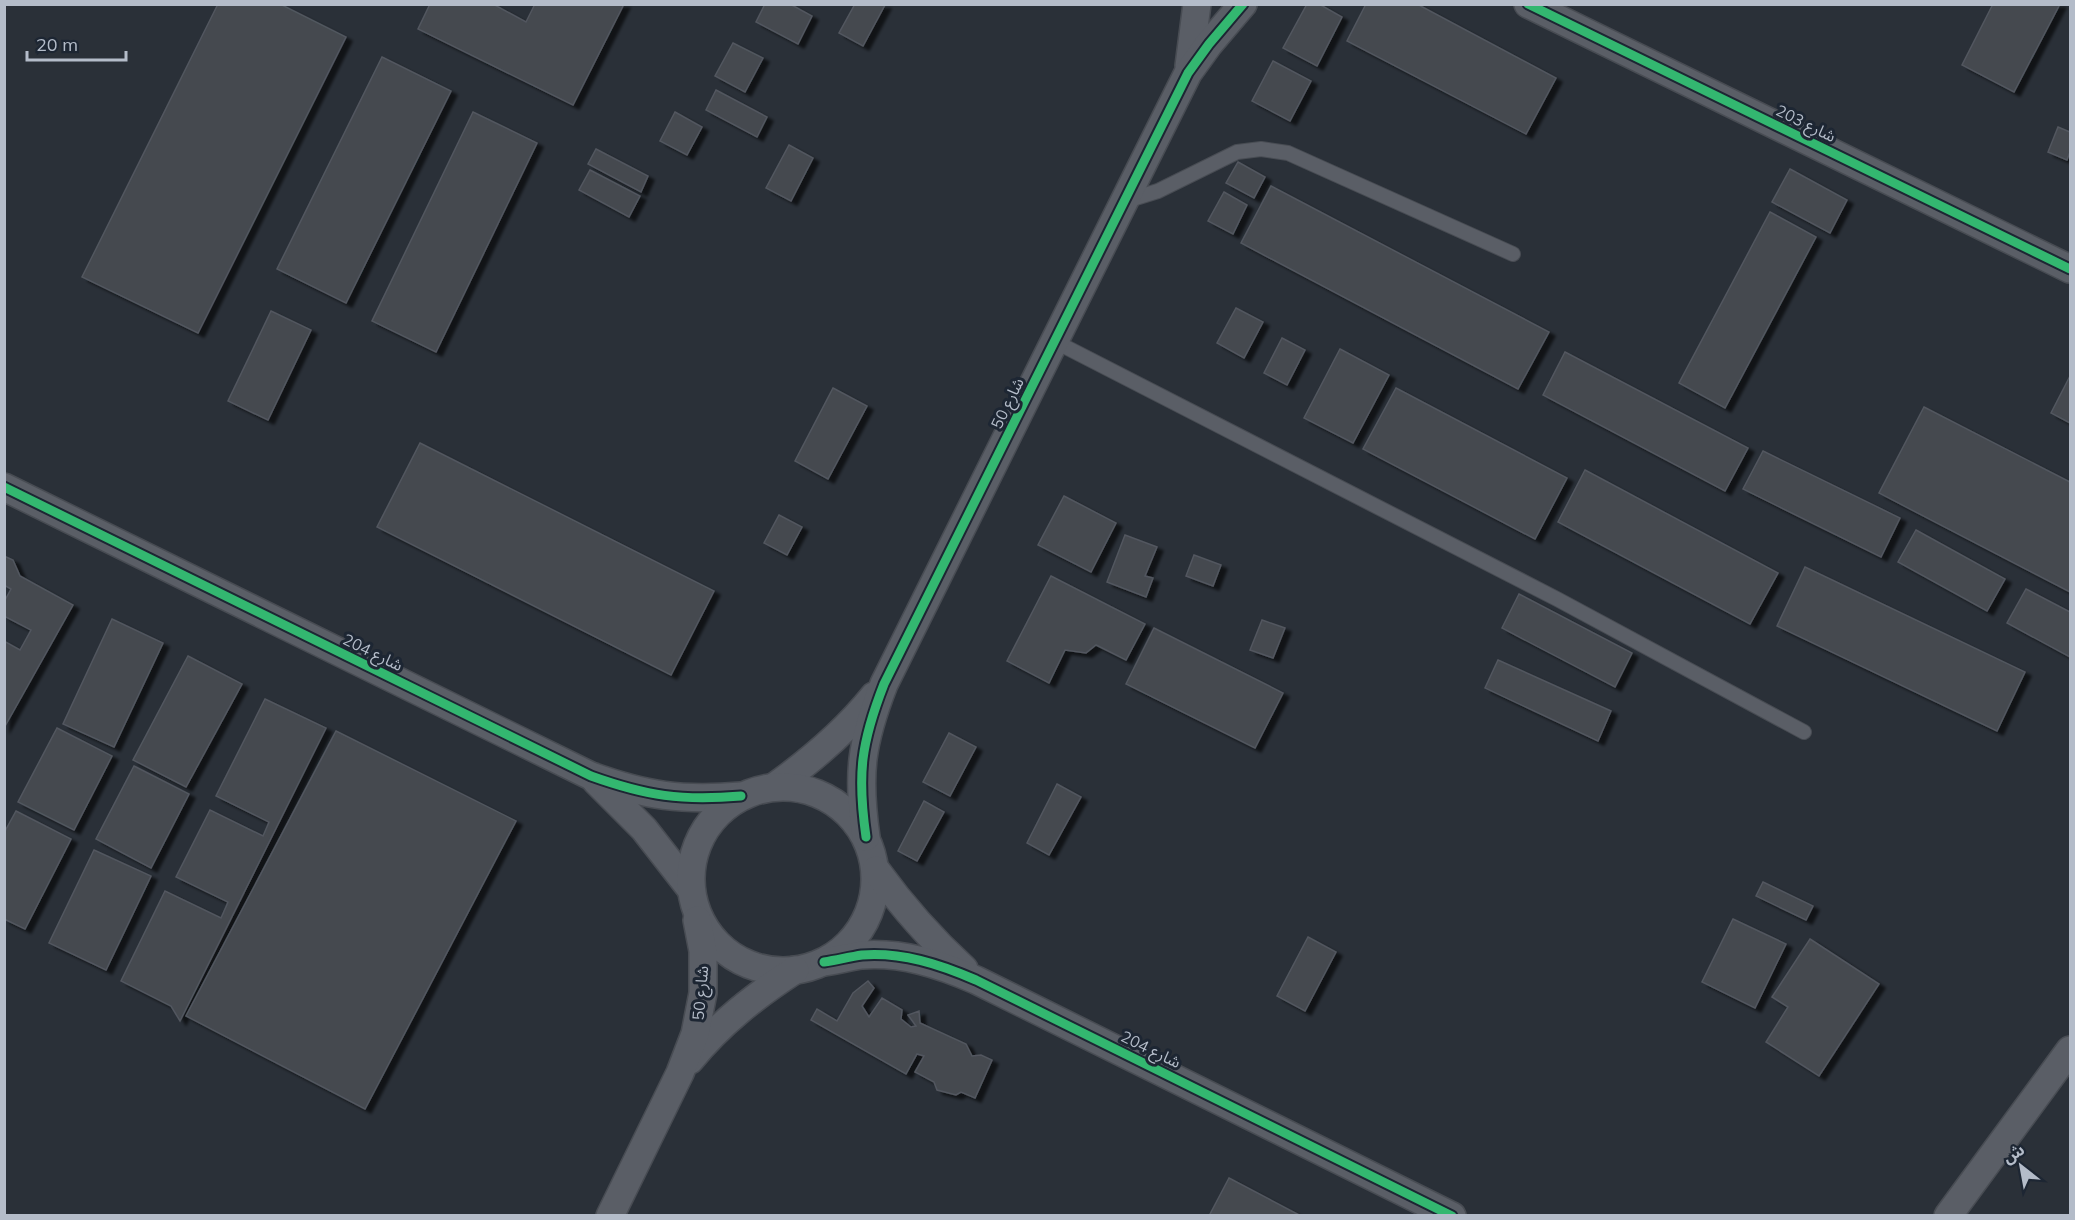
<svg xmlns="http://www.w3.org/2000/svg" width="2075" height="1220" viewBox="0 0 2075 1220" font-family="Mulish,'Noto Sans Arabic',sans-serif">
	<style>
		.building { fill: #444950; stroke: #52575f; stroke-width: 1.5; filter: url(#shadow) }
		.lines { fill: none; stroke-linecap: round; stroke-linejoin: round }
		.service-casing { stroke: #484c53; stroke-width: 16 }
		.minor-casing { stroke: #484c53; stroke-width: 30 }
		.service { stroke: #5a5e66; stroke-width: 14 }
		.minor { stroke: #5a5e66; stroke-width: 27 }
		.cycleway-casing { stroke: #1d2633; stroke-width: 13 }
		.cycleway { stroke: #33b770; stroke-width: 9 }
		.labels { text-anchor: middle; dominant-baseline: central; stroke-width: 6; stroke-linejoin: round; paint-order: stroke }
		.street-label { font-size: 16px; fill: #b4bcc9; stroke: #1d2633 }
	</style>
	<defs>
		<filter id="shadow"><feDropShadow dx="6" dy="4" stdDeviation="1.5" flood-color="#0009"/></filter>
	</defs>
	<rect width="100%" height="100%" fill="#2a3038"/>
	<g class="building">
		<polygon points="218,4 280,4 346,37 198,333 82,277"/>
		<polygon points="430,4 493,4 526,22 535,4 624,4 573,105 418,29"/>
		<polygon points="765,4 790,4 812,16 798,44 756,22"/>
		<polygon points="855,4 885,5 863,46 839,33"/>
		<polygon points="1307,4 1319,4 1342,17 1317,66 1283,48"/>
		<polygon points="1366,4 1417,4 1556,78 1526,134 1347,41"/>
		<polygon points="1993,4 2060,4 2014,92 1962,65"/>
		<polygon points="733,43 763,58 745,92 715,76"/>
		<polygon points="382,57 451,91 346,303 277,269"/>
		<polygon points="1273,61 1311,81 1290,121 1252,101"/>
		<polygon points="716,90 767,117 757,137 706,110"/>
		<polygon points="473,112 537,143 436,352 372,321"/>
		<polygon points="675,112 702,127 687,155 660,141"/>
		<polygon points="2058,127 2070,132 2070,152 2067,160 2048,152"/>
		<polygon points="789,145 813,158 791,201 766,188"/>
		<polygon points="596,149 648,176 641,192 588,164"/>
		<polygon points="1238,162 1265,177 1254,198 1226,183"/>
		<polygon points="1790,169 1847,200 1830,233 1772,202"/>
		<polygon points="590,170 640,196 629,217 579,190"/>
		<polygon points="1271,186 1549,332 1518,389 1241,243"/>
		<polygon points="1224,192 1247,205 1233,234 1208,221"/>
		<polygon points="1770,212 1816,237 1725,408 1679,383"/>
		<polygon points="1236,308 1263,322 1244,358 1217,343"/>
		<polygon points="271,311 311,330 268,420 228,401"/>
		<polygon points="1282,338 1305,350 1287,385 1264,373"/>
		<polygon points="1340,349 1389,375 1353,443 1304,418"/>
		<polygon points="1565,352 1748,448 1725,491 1543,395"/>
		<polygon points="2070,376 2070,423 2051,413"/>
		<polygon points="833,388 867,406 828,479 795,461"/>
		<polygon points="1396,388 1567,478 1535,539 1363,449"/>
		<polygon points="1924,407 2070,482 2070,592 1879,493"/>
		<polygon points="420,443 714,591 671,675 377,527"/>
		<polygon points="1763,451 1900,518 1881,557 1743,489"/>
		<polygon points="1585,470 1778,573 1750,624 1558,522"/>
		<polygon points="1064,496 1116,523 1091,572 1038,545"/>
		<polygon points="779,515 802,527 787,555 764,543"/>
		<polygon points="1916,530 2005,579 1987,611 1898,562"/>
		<polygon points="1125,535 1157,547 1145,576 1153,578 1146,597 1107,582"/>
		<polygon points="1194,555 1221,565 1213,586 1186,576"/>
		<polygon points="4,556 13,560 20,576 73,605 4,728 4,641 20,650 31,630 4,616 4,602 11,589 4,585"/>
		<polygon points="1805,567 2025,672 1997,731 1777,626"/>
		<polygon points="1051,576 1145,624 1126,660 1096,645 1086,653 1065,650 1049,683 1007,661"/>
		<polygon points="2026,589 2070,612 2070,657 2007,623"/>
		<polygon points="1519,594 1632,653 1615,687 1502,628"/>
		<polygon points="112,619 163,643 114,747 63,724"/>
		<polygon points="1262,620 1285,628 1273,658 1250,650"/>
		<polygon points="1154,628 1283,693 1255,748 1126,684"/>
		<polygon points="188,656 242,684 186,787 133,760"/>
		<polygon points="1498,660 1611,711 1598,741 1485,688"/>
		<polygon points="265,699 326,728 180,1021 171,1006 121,981 165,891 221,918 228,902 176,877 210,810 263,836 269,822 216,796"/>
		<polygon points="57,728 112,756 74,830 18,802"/>
		<polygon points="336,731 516,821 365,1109 186,1016"/>
		<polygon points="949,733 976,747 950,796 923,782"/>
		<polygon points="134,766 189,794 151,868 96,839"/>
		<polygon points="1057,784 1081,797 1049,855 1027,843"/>
		<polygon points="924,801 944,812 917,861 898,851"/>
		<polygon points="16,811 71,839 25,929 4,919 4,833"/>
		<polygon points="94,850 151,876 106,970 49,943"/>
		<polygon points="1763,882 1813,906 1806,920 1756,896"/>
		<polygon points="1733,919 1786,944 1755,1008 1702,982"/>
		<polygon points="1308,937 1336,952 1305,1011 1277,996"/>
		<polygon points="1810,939 1879,984 1819,1076 1766,1042 1788,1007 1772,997"/>
		<polygon points="868,981 874,988 862,1006 869,1017 882,998 902,1010 901,1019 911,1027 916,1026 908,1015 919,1011 920,1023 966,1044 972,1056 981,1055 992,1060 975,1098 961,1092 956,1095 937,1090 934,1082 915,1072 924,1056 917,1054 906,1074 811,1020 817,1009 837,1021 853,993"/>
		<polygon points="1229,1178 1301,1216 1209,1216"/>
	</g>
	<g class="lines">
		<defs>
			<g id="service">
				<polyline points="1126,201 1158,191 1237,152 1261,149 1288,153 1513,254"/>
				<polyline points="1054,341 1557,599 1804,732"/>
			</g>
			<g id="minor">
				<polyline points="1528,4 2070,269"/>
				<polyline points="1189,66 1197,4"/>
				<path d="M 4,487 L 591,776 C 647,796 681,801 741,796"/>
				<polyline points="596,781 644,829 690,888"/>
				<path d="M 774,787 C 812,760 845,732 874,696"/>
				<circle cx="783" cy="879" r="92"/>
				<path d="M 866,837 C 857,774 861,743 884,684 L 1188,73 L 1209,44 L 1243,4"/>
				<path d="M 876,870 C 902,906 931,939 964,969"/>
				<path d="M 824,962 C 837,960 849,957 862,955 C 902,952 939,964 976,980 L 1452,1216"/>
				<path d="M 690,1060 C 720,1023 755,996 795,970"/>
				<polyline points="610,1216 680,1073 695,1034 703,993 703,951 697,920"/>
				<polyline points="1948,1216 2070,1050"/>
			</g>
		</defs>
		<use href="#service" class="service-casing"/>
		<use href="#minor" class="minor-casing"/>
		<use href="#service" class="service"/>
		<use href="#minor" class="minor"/>
		<defs>
			<g id="cycleway">
				<polyline points="1528,4 2070,269"/>
				<path d="M 4,487 L 591,776 C 647,796 681,801 741,796"/>
				<path d="M 866,837 C 857,774 861,743 884,684 L 1188,73 L 1209,44 L 1243,4"/>
				<path d="M 824,962 C 837,960 849,957 862,955 C 902,952 939,964 976,980 L 1452,1216"/>
			</g>
		</defs>
		<use href="#cycleway" class="cycleway-casing"/>
		<use href="#cycleway" class="cycleway"/>
	</g>
	<g class="labels">
		<g class="street-label">
			<text transform="translate(1806 123) rotate(26)">شارع 203</text>
			<text transform="translate(1007 403) rotate(-64)">شارع 50</text>
			<text transform="translate(373 652) rotate(26)">شارع 204</text>
			<text transform="translate(700 993) rotate(-85)">شارع 50</text>
			<text transform="translate(1151 1049) rotate(26)">شارع 204</text>
		</g>
	</g>
	<rect width="2075" height="1220" fill="none" stroke="#b4bcc9" stroke-width="12"/>
	<g transform="translate(2021 1166) rotate(329)" stroke="#1d2633" stroke-width="4.5" paint-order="stroke">
	<path d="M0-4.5L10 22L0 15L-10 22Z" fill="#b4bcc9"/>
	<text y="-9" font-size="16" font-weight="bold" text-anchor="middle" fill="#b4bcc9">ش</text>
	</g>
	<path d="M27 51v9h99v-9" fill="none" stroke="#b4bcc9" stroke-width="3"/>
	<text x="36" y="51" font-size="18" fill="#b4bcc9" stroke="#1d2633" stroke-width="4.5" paint-order="stroke">20 m</text>
</svg>
